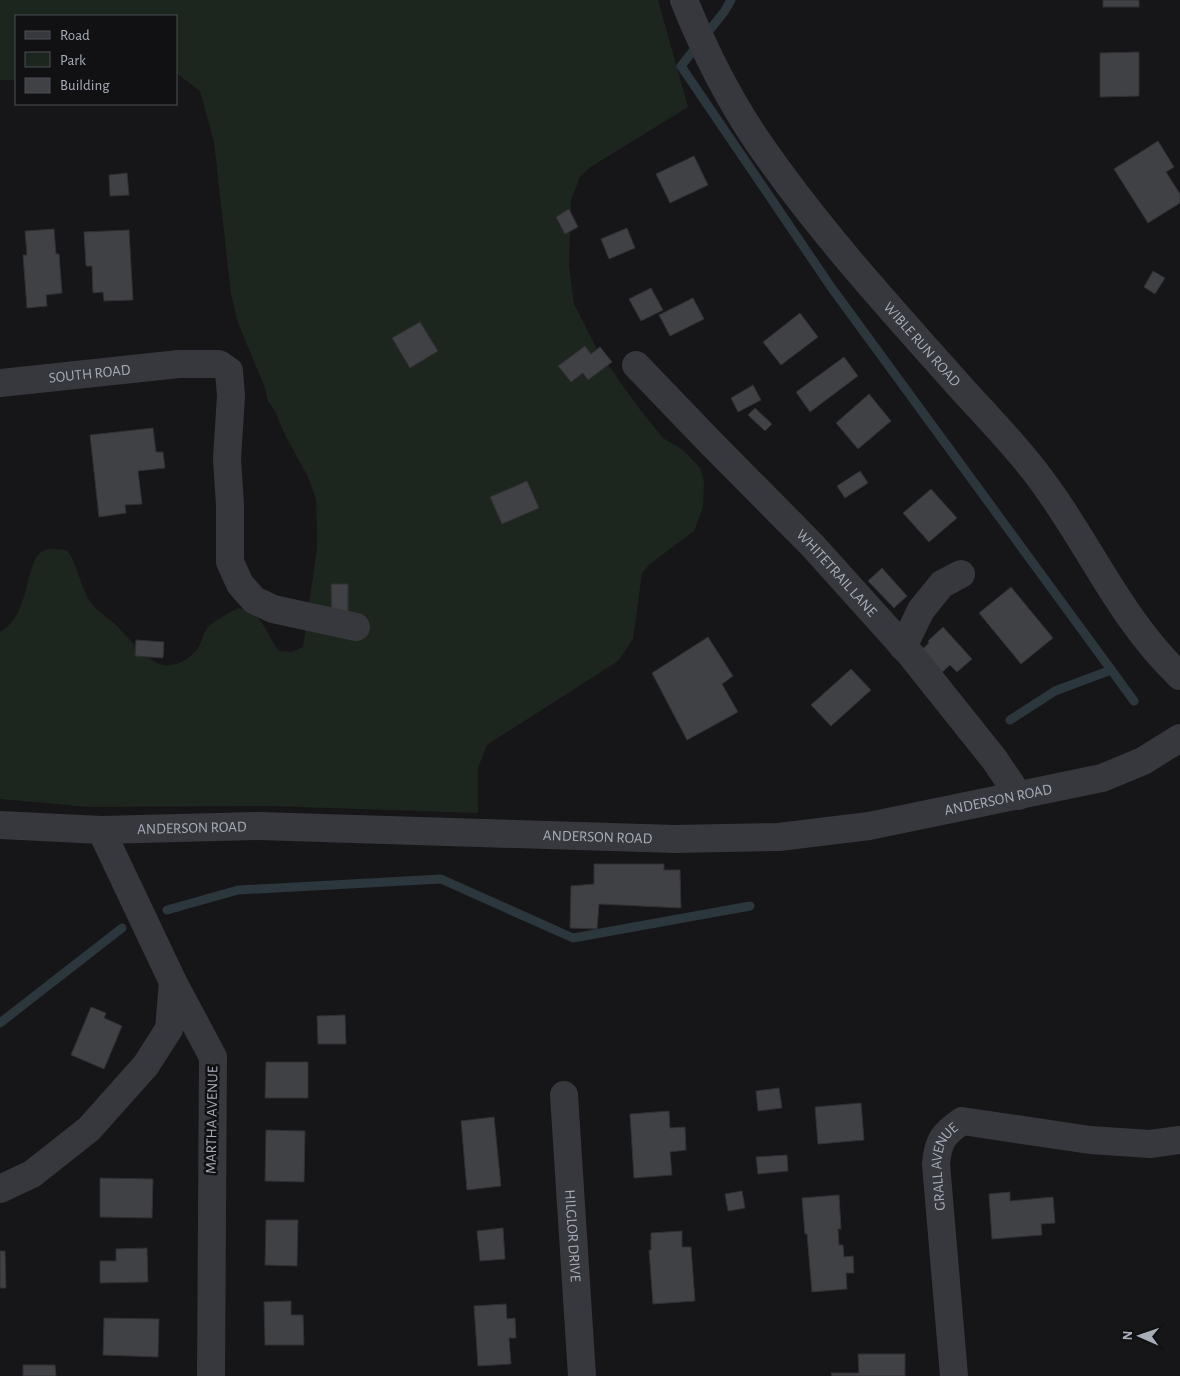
<svg xmlns="http://www.w3.org/2000/svg" width="1180" height="1376" viewBox="0 0 1180 1376" font-family="'Alegreya Sans',sans-serif">
	<style>
		.green { fill: #1d261e }
		.lines { fill: none; stroke-linecap: round; stroke-linejoin: round }
		.stream { stroke: #2b363d; stroke-width: 9 }
		.building { fill: #404145; stroke: #303034 }
		.minor { stroke: #36383d; stroke-width: 28 }
		.labels { text-anchor: middle; dominant-baseline: central; stroke-width: 5; stroke-linejoin: round; paint-order: stroke }
		.street-label { font-size: 15px; fill: #a7adb9; stroke: #111113 }
	</style>
	<rect width="100%" height="100%" fill="#161618"/>
	<path class="green" d="M 0,0 L 658,0 L 688,107 L 589,168 L 580,177 L 571,200 L 569,265 L 574,304 L 597,349 L 638,407 L 663,438 L 683,450 L 700,468 L 704,481 L 703,507 L 694,531 L 650,564 L 642,573 L 633,639 L 618,661 L 487,745 L 478,768 L 478,813 L 271,806 L 90,807 L 0,799 L 0,632 C 32,614 24,561 43,551 C 50,548 59,549 67,550 C 79,567 80,589 93,605 C 100,614 111,619 119,628 C 130,640 141,653 155,662 C 169,671 189,661 198,648 C 202,642 203,633 208,627 C 211,623 231,611 237,609 C 240,608 248,609 251,611 C 264,620 269,639 279,651 L 292,652 L 303,647 L 317,548 L 317,525 L 316,499 L 308,477 L 285,435 L 275,411 L 268,401 L 265,388 L 238,323 L 231,294 L 214,142 L 200,91 L 176,73 L 176,16 L 16,16 L 16,80 L 0,80 Z"/>
	<g class="lines">
		<g class="stream">
			<polyline points="731,0 724,12 681,66 831,287 1134,701"/>
			<polyline points="1010,720 1055,691 1111,670"/>
			<polyline points="167,910 238,890 441,879 573,938 750,906"/>
			<polyline points="0,1023 122,928"/>
		</g>
	</g>
	<g class="building">
		<rect x="1103" y="0" width="36" height="7"/>
		<polygon points="1139,52 1139,96 1100,97 1100,53"/>
		<polygon points="1158,141 1174,167 1166,172 1180,194 1180,203 1148,223 1114,169"/>
		<polygon points="694,156 708,185 670,203 656,174"/>
		<polygon points="127,173 129,195 110,196 109,175"/>
		<polygon points="569,209 578,227 565,234 556,217"/>
		<polygon points="627,228 635,248 609,259 601,239"/>
		<polygon points="54,229 56,254 59,254 62,293 46,295 47,306 27,308 23,255 27,255 25,231"/>
		<polygon points="129,230 133,300 104,301 103,292 93,293 92,266 86,266 84,232"/>
		<polygon points="1153,271 1165,278 1155,294 1144,287"/>
		<polygon points="651,288 663,310 641,321 629,299"/>
		<polygon points="693,298 704,319 670,336 659,315"/>
		<polygon points="800,313 818,337 781,365 763,342"/>
		<polygon points="420,322 438,351 410,368 392,338"/>
		<polygon points="585,346 591,354 600,347 612,362 588,380 583,373 571,382 558,366"/>
		<polygon points="844,357 858,376 810,412 796,392"/>
		<polygon points="753,385 761,400 738,412 731,398"/>
		<polygon points="869,394 891,421 858,449 836,423"/>
		<polygon points="755,408 772,424 765,431 748,415"/>
		<polygon points="153,428 156,452 163,452 165,468 138,471 142,504 125,505 126,513 99,517 90,435"/>
		<polygon points="860,471 868,483 845,498 837,486"/>
		<polygon points="527,481 539,508 502,524 490,497"/>
		<polygon points="931,489 957,518 929,542 903,513"/>
		<polygon points="882,568 907,596 894,608 868,581"/>
		<polygon points="331,584 348,584 348,618 332,618"/>
		<polygon points="1011,587 1053,638 1021,664 979,613"/>
		<polygon points="943,627 972,659 957,672 950,665 938,676 918,653 929,643 928,641"/>
		<polygon points="708,637 733,676 722,684 738,712 687,740 652,673"/>
		<polygon points="136,640 164,642 163,658 135,656"/>
		<polygon points="851,669 871,690 831,726 811,705"/>
		<polygon points="594,864 664,864 664,870 680,870 681,908 599,904 597,929 570,928 571,886 594,884"/>
		<polygon points="91,1007 106,1013 104,1018 122,1026 104,1069 71,1055"/>
		<polygon points="345,1015 346,1044 318,1044 317,1016"/>
		<polygon points="266,1062 308,1062 308,1098 265,1098"/>
		<polygon points="779,1088 782,1108 758,1111 756,1091"/>
		<polygon points="861,1103 864,1140 818,1144 815,1107"/>
		<polygon points="669,1111 670,1128 685,1127 686,1150 670,1152 672,1175 634,1178 630,1114"/>
		<polygon points="494,1117 501,1186 467,1190 461,1121"/>
		<polygon points="266,1130 305,1131 304,1182 265,1181"/>
		<polygon points="787,1155 788,1171 758,1174 756,1157"/>
		<polygon points="100,1178 153,1179 152,1218 100,1217"/>
		<polygon points="742,1191 745,1208 728,1211 725,1194"/>
		<polygon points="1010,1192 1010,1201 1053,1197 1055,1223 1041,1224 1042,1235 992,1239 989,1194"/>
		<polygon points="839,1195 841,1229 838,1229 839,1245 843,1245 844,1257 853,1256 854,1273 846,1273 847,1289 812,1292 807,1234 805,1234 802,1198"/>
		<polygon points="266,1220 298,1220 297,1266 265,1265"/>
		<polygon points="503,1228 505,1259 480,1261 477,1231"/>
		<polygon points="682,1231 682,1247 691,1247 695,1301 653,1304 649,1250 651,1250 651,1233"/>
		<polygon points="147,1248 148,1282 100,1283 100,1261 116,1261 116,1249"/>
		<polygon points="0,1251 5,1251 6,1288 0,1288"/>
		<polygon points="291,1301 291,1315 303,1315 304,1345 265,1345 264,1302"/>
		<polygon points="506,1304 507,1319 515,1318 516,1338 509,1338 511,1364 478,1366 474,1306"/>
		<polygon points="104,1318 159,1319 158,1357 103,1355"/>
		<polygon points="858,1354 905,1354 905,1376 832,1376 831,1373 859,1373"/>
		<polygon points="23,1365 55,1365 56,1376 23,1376"/>
	</g>
	<g class="lines">
		<g class="minor">
			<path id="s1" d="M 684,0 C 704,50 728,98 758,142 C 819,231 892,310 963,390 C 987,416 1012,442 1033,469 C 1086,536 1117,616 1180,676"/>
			<path id="s2" d="M 636,365 L 711,443 L 812,545 L 911,655 L 994,759 L 1019,796"/>
			<path id="s3" d="M 0,383 L 179,364 L 219,364 L 229,371 L 231,396 L 227,459 L 230,505 L 230,562 L 240,584 L 254,600 L 273,609 L 356,627"/>
			<polyline points="903,647 921,610 942,584 961,574"/>
			<path id="s4" d="M 0,825 L 101,830 L 258,826 L 674,839 L 779,837 L 869,826 L 1102,778 L 1143,761 L 1180,738"/>
			<polyline points="101,830 173,982 213,1057 211,1376"/>
			<path id="s5" d="M 564,1095 L 582,1376"/>
			<polyline points="0,1189 32,1174 89,1129 146,1065 169,1029 173,982"/>
			<path id="s6" d="M 954,1376 L 936,1164 C 938,1141 943,1134 962,1121 L 1090,1140 L 1150,1144 L 1180,1140"/>
		</g>
	</g>
	<g class="labels">
		<g class="street-label">
			<text stroke="none"><textPath href="#s1" startOffset="421">WIBLE RUN ROAD</textPath></text>
			<text stroke="none"><textPath href="#s3" startOffset="90">SOUTH ROAD</textPath></text>
			<text stroke="none"><textPath href="#s2" startOffset="289">WHITETRAIL LANE</textPath></text>
			<text stroke="none"><textPath href="#s4" startOffset="1002">ANDERSON ROAD</textPath></text>
			<text stroke="none"><textPath href="#s4" startOffset="192">ANDERSON ROAD</textPath></text>
			<text stroke="none"><textPath href="#s4" startOffset="598">ANDERSON ROAD</textPath></text>
			<text transform="translate(212 1120) rotate(-89)">MARTHA AVENUE</text>
			<text stroke="none"><textPath href="#s6" startOffset="212">GRALL AVENUE</textPath></text>
			<text stroke="none"><textPath href="#s5" startOffset="141">HILGLOR DRIVE</textPath></text>
		</g>
	</g>
	<rect x="15" y="15" width="162" height="90" fill="#111113" stroke="#4d4f55"/>
	<rect x="25" y="31" width="25" height="8" fill="#36383d" stroke="#4d4f55"/>
	<text x="60" y="40" font-size="15" fill="#a7adb9">Road</text>
	<rect x="25" y="52" width="25" height="15" fill="#1d261e" stroke="#4d4f55"/>
	<text x="60" y="65" font-size="15" fill="#a7adb9">Park</text>
	<rect x="25" y="78" width="25" height="15" fill="#404145" stroke="#4d4f55"/>
	<text x="60" y="90" font-size="15" fill="#a7adb9">Building</text>
	<g transform="translate(1140 1336) rotate(272)" stroke="#111113" stroke-width="4" paint-order="stroke">
	<path d="M0-4L9 19L0 12L-9 19Z" fill="#a7adb9"/>
	<text y="-8" font-size="14" font-weight="bold" text-anchor="middle" fill="#a7adb9">N</text>
	</g>
</svg>
